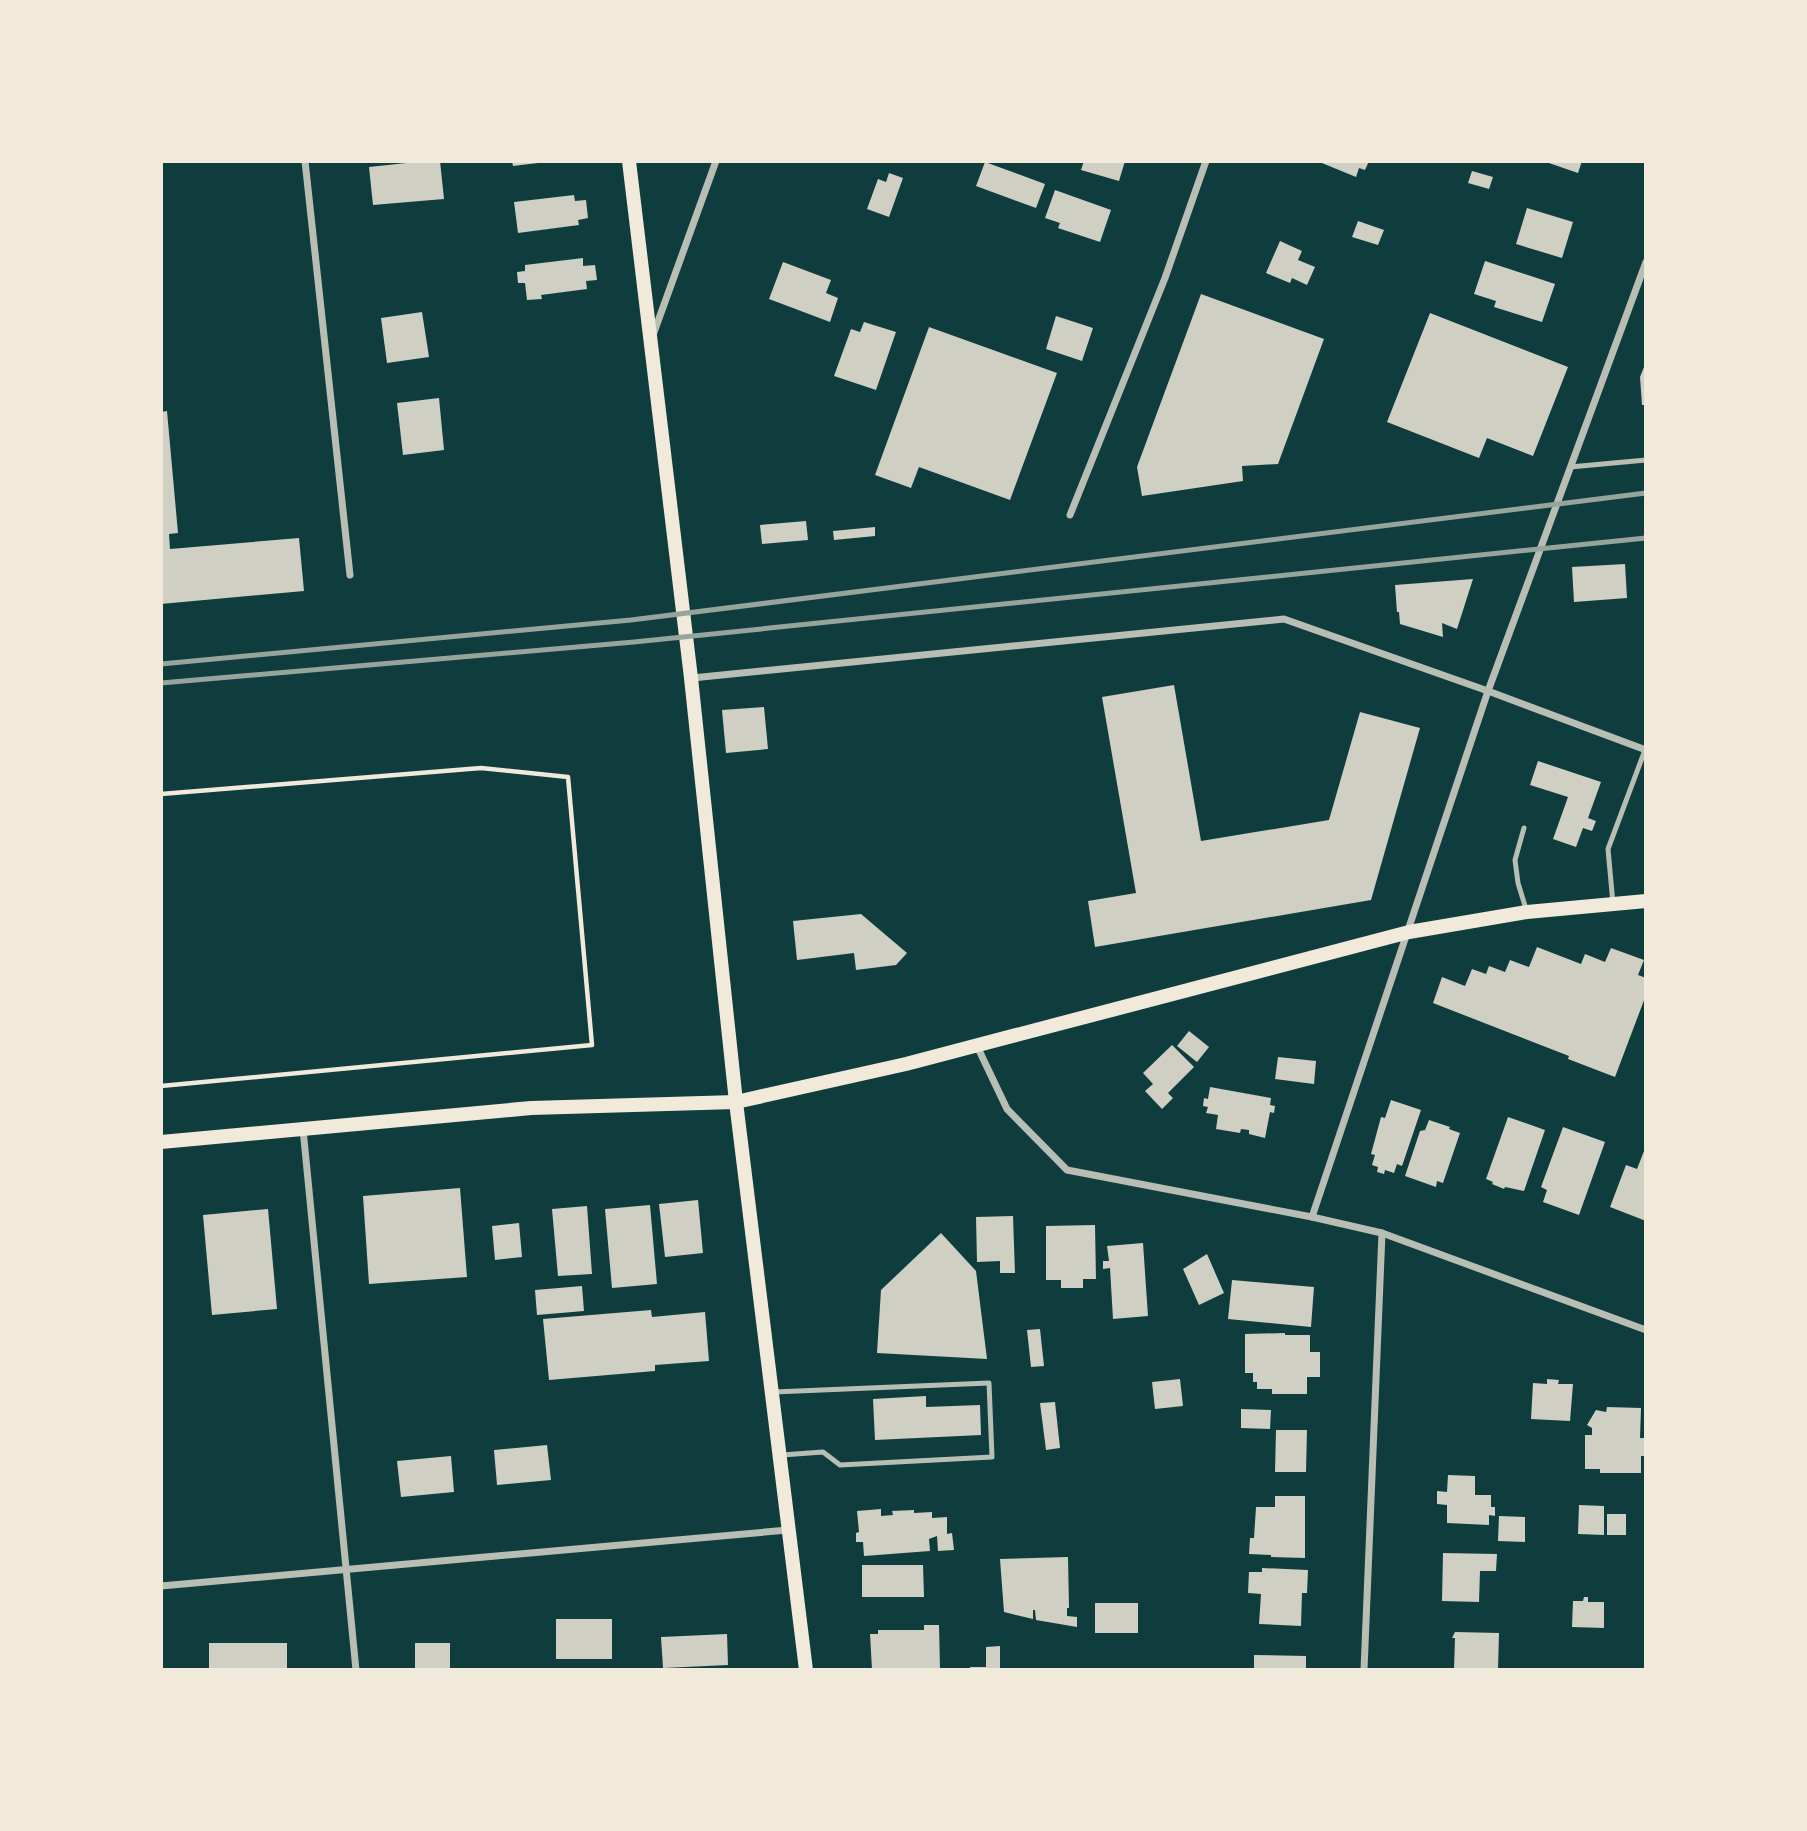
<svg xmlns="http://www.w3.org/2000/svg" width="1807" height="1831" viewBox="0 0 1807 1831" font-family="'Space Grotesk',sans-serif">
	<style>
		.building { fill: #cfcfc3 }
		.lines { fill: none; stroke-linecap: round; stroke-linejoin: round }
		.path { stroke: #f1e9da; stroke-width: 4.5 }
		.service { stroke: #b8beb3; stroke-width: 5 }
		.minor { stroke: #b8beb3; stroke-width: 7 }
		.secondary { stroke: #f1e9da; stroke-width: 14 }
		.rail { stroke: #97a49c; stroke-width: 5 }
	</style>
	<rect width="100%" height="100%" fill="#0f3d3e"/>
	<g class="building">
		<polygon points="425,161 440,161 444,199 373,205 369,167"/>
		<polygon points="512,161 538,161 538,163 513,166"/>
		<polygon points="1084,161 1125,161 1119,181 1081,170"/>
		<polygon points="1317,161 1369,161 1365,170 1359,168 1356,177"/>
		<polygon points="1543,161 1582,161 1578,173"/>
		<polygon points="985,162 1045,184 1036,208 976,186"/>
		<polygon points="1472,171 1493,177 1489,189 1468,183"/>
		<polygon points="889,173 903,178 889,217 867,209 878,179 886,182"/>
		<polygon points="1055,190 1111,210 1100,242 1058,228 1060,223 1045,218"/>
		<polygon points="574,195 575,201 586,200 588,218 578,220 579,225 518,233 514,202"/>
		<polygon points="1527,208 1573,222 1562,258 1516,244"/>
		<polygon points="1358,221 1384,230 1378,245 1352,237"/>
		<polygon points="1280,241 1302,251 1298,260 1315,267 1307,285 1292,278 1290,283 1266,273"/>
		<polygon points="583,258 583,266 595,265 597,280 586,281 587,289 541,295 542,299 527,300 525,283 518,283 517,272 525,271 525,265"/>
		<polygon points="1485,261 1555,284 1542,322 1494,307 1496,301 1474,294"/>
		<polygon points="783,262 831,280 826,293 838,298 830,322 769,299"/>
		<polygon points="1201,294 1324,339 1278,464 1242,466 1243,481 1142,496 1137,467"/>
		<polygon points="422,312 429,357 387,363 381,318"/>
		<polygon points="1430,313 1568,367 1533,456 1487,438 1479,458 1387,422"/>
		<polygon points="1056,316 1093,328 1082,361 1046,349"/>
		<polygon points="864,322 896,332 876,390 834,376 851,329 860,332"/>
		<polygon points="929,327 1057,373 1010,500 919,467 911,488 875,475"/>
		<polygon points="1646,362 1646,405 1642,405 1640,377"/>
		<polygon points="439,398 444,450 403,455 397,403"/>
		<polygon points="167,411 178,533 169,534 170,549 299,538 304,591 161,604 161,412"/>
		<polygon points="806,521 808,540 762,544 760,525"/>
		<polygon points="875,527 875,536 834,540 833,531"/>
		<polygon points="1625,564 1627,598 1574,602 1572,567"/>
		<polygon points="1473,579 1457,629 1442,623 1443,637 1400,624 1399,612 1397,612 1395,585"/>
		<polygon points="1174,685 1201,841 1329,820 1360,712 1420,728 1371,900 1095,947 1088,901 1136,893 1102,697"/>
		<polygon points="764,707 768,749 726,753 722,710"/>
		<polygon points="1538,761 1601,782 1588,818 1596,821 1592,831 1583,828 1576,847 1553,839 1568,797 1530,785"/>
		<polygon points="861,914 907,953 896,965 856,970 854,953 797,960 793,921"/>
		<polygon points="1537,947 1581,964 1585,954 1605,962 1611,948 1644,960 1638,975 1646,978 1646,995 1615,1077 1568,1059 1569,1056 1433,1003 1442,977 1465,986 1472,969 1486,974 1489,966 1505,972 1510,960 1529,967"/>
		<polygon points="1189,1031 1209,1047 1197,1062 1177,1046"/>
		<polygon points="1172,1045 1194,1067 1168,1093 1173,1098 1162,1109 1145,1091 1153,1084 1143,1073"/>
		<polygon points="1278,1057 1316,1061 1314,1084 1275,1079"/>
		<polygon points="1210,1087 1271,1098 1270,1105 1275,1106 1274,1113 1270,1112 1265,1138 1249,1134 1249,1130 1241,1129 1240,1133 1216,1129 1218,1115 1206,1113 1208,1107 1203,1106 1204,1098 1208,1099"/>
		<polygon points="1391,1100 1421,1110 1402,1166 1397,1164 1394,1173 1385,1170 1384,1174 1377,1172 1378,1167 1372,1165 1375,1155 1371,1154 1381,1117 1385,1118"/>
		<polygon points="1508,1117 1545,1130 1524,1191 1505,1187 1504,1189 1492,1184 1493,1182 1486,1179"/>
		<polygon points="1429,1120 1450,1127 1449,1129 1460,1133 1443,1183 1437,1181 1436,1187 1405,1176 1420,1131 1425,1130"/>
		<polygon points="1563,1127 1605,1142 1579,1215 1543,1202 1547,1190 1541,1187"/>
		<polygon points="1646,1146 1646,1221 1610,1207 1626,1165 1637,1169"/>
		<polygon points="460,1188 467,1277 369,1284 363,1196"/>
		<polygon points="698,1200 703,1253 665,1257 659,1204"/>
		<polygon points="650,1205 657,1284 612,1288 605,1209"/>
		<polygon points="587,1206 592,1274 558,1276 552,1209"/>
		<polygon points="268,1209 277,1309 212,1315 203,1215"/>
		<polygon points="1013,1216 1015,1273 1000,1273 1000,1261 977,1262 976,1217"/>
		<polygon points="519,1223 522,1257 495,1260 492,1226"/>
		<polygon points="1095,1225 1096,1279 1083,1279 1083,1288 1061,1288 1061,1280 1046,1280 1046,1226"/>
		<polygon points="941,1233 976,1271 987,1359 877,1353 881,1290"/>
		<polygon points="1143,1243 1148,1316 1113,1319 1110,1268 1103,1269 1103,1261 1109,1261 1107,1246"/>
		<polygon points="1207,1254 1224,1293 1199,1305 1183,1269"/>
		<polygon points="1232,1280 1314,1287 1311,1327 1228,1319"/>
		<polygon points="582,1286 584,1311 537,1315 535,1290"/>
		<polygon points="651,1310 652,1317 705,1312 709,1361 655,1365 655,1371 549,1380 543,1319"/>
		<polygon points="1040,1329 1044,1366 1031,1367 1027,1330"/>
		<polygon points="1285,1333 1285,1335 1310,1335 1310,1352 1320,1352 1320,1377 1307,1377 1307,1394 1272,1394 1272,1389 1257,1389 1257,1382 1253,1382 1253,1373 1245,1373 1245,1334"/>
		<polygon points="1180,1379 1183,1406 1155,1409 1152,1382"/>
		<polygon points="1547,1379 1559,1380 1558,1384 1573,1384 1570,1421 1531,1419 1533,1383 1547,1384"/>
		<polygon points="926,1396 926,1407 980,1405 981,1435 875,1440 873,1399"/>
		<polygon points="1055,1402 1060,1448 1046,1450 1040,1403"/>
		<polygon points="1607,1407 1641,1408 1640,1438 1646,1438 1646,1456 1641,1456 1641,1473 1600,1473 1600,1469 1585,1469 1585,1435 1592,1435 1592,1428 1587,1425 1596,1410 1606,1412"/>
		<polygon points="1241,1409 1271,1410 1270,1429 1241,1428"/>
		<polygon points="1276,1430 1307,1430 1306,1472 1275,1472"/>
		<polygon points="547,1445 551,1480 497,1485 494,1450"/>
		<polygon points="451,1456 454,1492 401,1497 397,1461"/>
		<polygon points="1448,1475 1475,1476 1475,1495 1491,1495 1491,1507 1495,1507 1495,1516 1489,1515 1489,1525 1447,1523 1447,1505 1437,1504 1437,1491 1447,1492"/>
		<polygon points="1275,1496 1305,1496 1305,1558 1271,1557 1271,1555 1249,1554 1250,1538 1254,1538 1256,1507 1275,1507"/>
		<polygon points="1579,1505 1604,1506 1604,1535 1578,1534"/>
		<polygon points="881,1509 881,1516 893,1515 892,1511 914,1510 914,1513 932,1512 932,1518 947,1517 947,1534 952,1533 954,1550 938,1551 937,1536 929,1539 930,1551 864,1556 863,1542 856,1542 856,1533 859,1532 857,1511"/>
		<rect x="1607" y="1514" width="19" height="21"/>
		<polygon points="1499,1516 1525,1517 1525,1542 1498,1541"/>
		<polygon points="1443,1553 1497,1554 1496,1571 1480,1571 1479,1602 1442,1601"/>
		<polygon points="1068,1557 1069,1608 1067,1608 1067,1616 1077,1617 1077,1627 1036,1620 1035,1610 1033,1610 1033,1619 1004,1612 1000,1559"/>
		<polygon points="862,1565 923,1565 924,1597 862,1597"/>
		<polygon points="1262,1568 1308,1570 1307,1593 1302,1593 1301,1626 1259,1624 1261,1594 1248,1593 1249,1572 1262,1572"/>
		<polygon points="1584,1597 1588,1597 1588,1602 1604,1602 1604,1628 1572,1627 1573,1601 1583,1601"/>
		<rect x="1095" y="1603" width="43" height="30"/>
		<rect x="556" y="1619" width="56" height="40"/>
		<polygon points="924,1625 939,1625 940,1670 872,1670 870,1634 878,1634 878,1630 924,1630"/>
		<polygon points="1455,1632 1499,1633 1498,1670 1454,1670 1455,1638 1452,1638"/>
		<polygon points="727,1634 728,1665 663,1668 661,1637"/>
		<rect x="209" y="1643" width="78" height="27"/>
		<rect x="415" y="1643" width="35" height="27"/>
		<polygon points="1000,1646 1000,1670 970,1670 970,1667 986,1667 986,1647"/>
		<polygon points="1254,1655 1306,1656 1306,1670 1254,1670"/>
	</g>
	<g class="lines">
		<polyline class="path" points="161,794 481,768 568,777 592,1045 161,1086"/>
		<g class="service">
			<polyline points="1570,467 1646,460"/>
			<polyline points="1524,828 1515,860 1518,883 1526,909"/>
			<polyline points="1613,904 1608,849 1645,750"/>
			<polyline points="774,1392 989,1383 992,1457 840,1465 823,1452 782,1455"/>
		</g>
		<g class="minor">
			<polyline points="305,161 350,575"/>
			<polyline points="653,335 716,161"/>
			<polyline points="1070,515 1165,278 1206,161"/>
			<polyline points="692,678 1284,619 1488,691 1646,750"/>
			<polyline points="977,1046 1007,1109 1067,1170 1312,1217 1382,1233 1646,1330"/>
			<polyline points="303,1129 356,1670"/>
			<polyline points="1312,1217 1488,691 1646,262"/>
			<polyline points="161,1586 788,1530"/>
			<polyline points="1364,1670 1382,1233"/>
		</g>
		<g class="secondary">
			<polyline points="629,161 691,678 736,1102 806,1670"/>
			<polyline points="161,1142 531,1108 736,1102 906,1064 1409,932 1527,912 1646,901"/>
		</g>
		<g class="rail">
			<polyline points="161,664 631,620 1646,493"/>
			<polyline points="161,683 634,642 1646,538"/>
		</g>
	</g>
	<rect width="1807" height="1831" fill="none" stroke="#f1e9da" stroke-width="326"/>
</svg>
